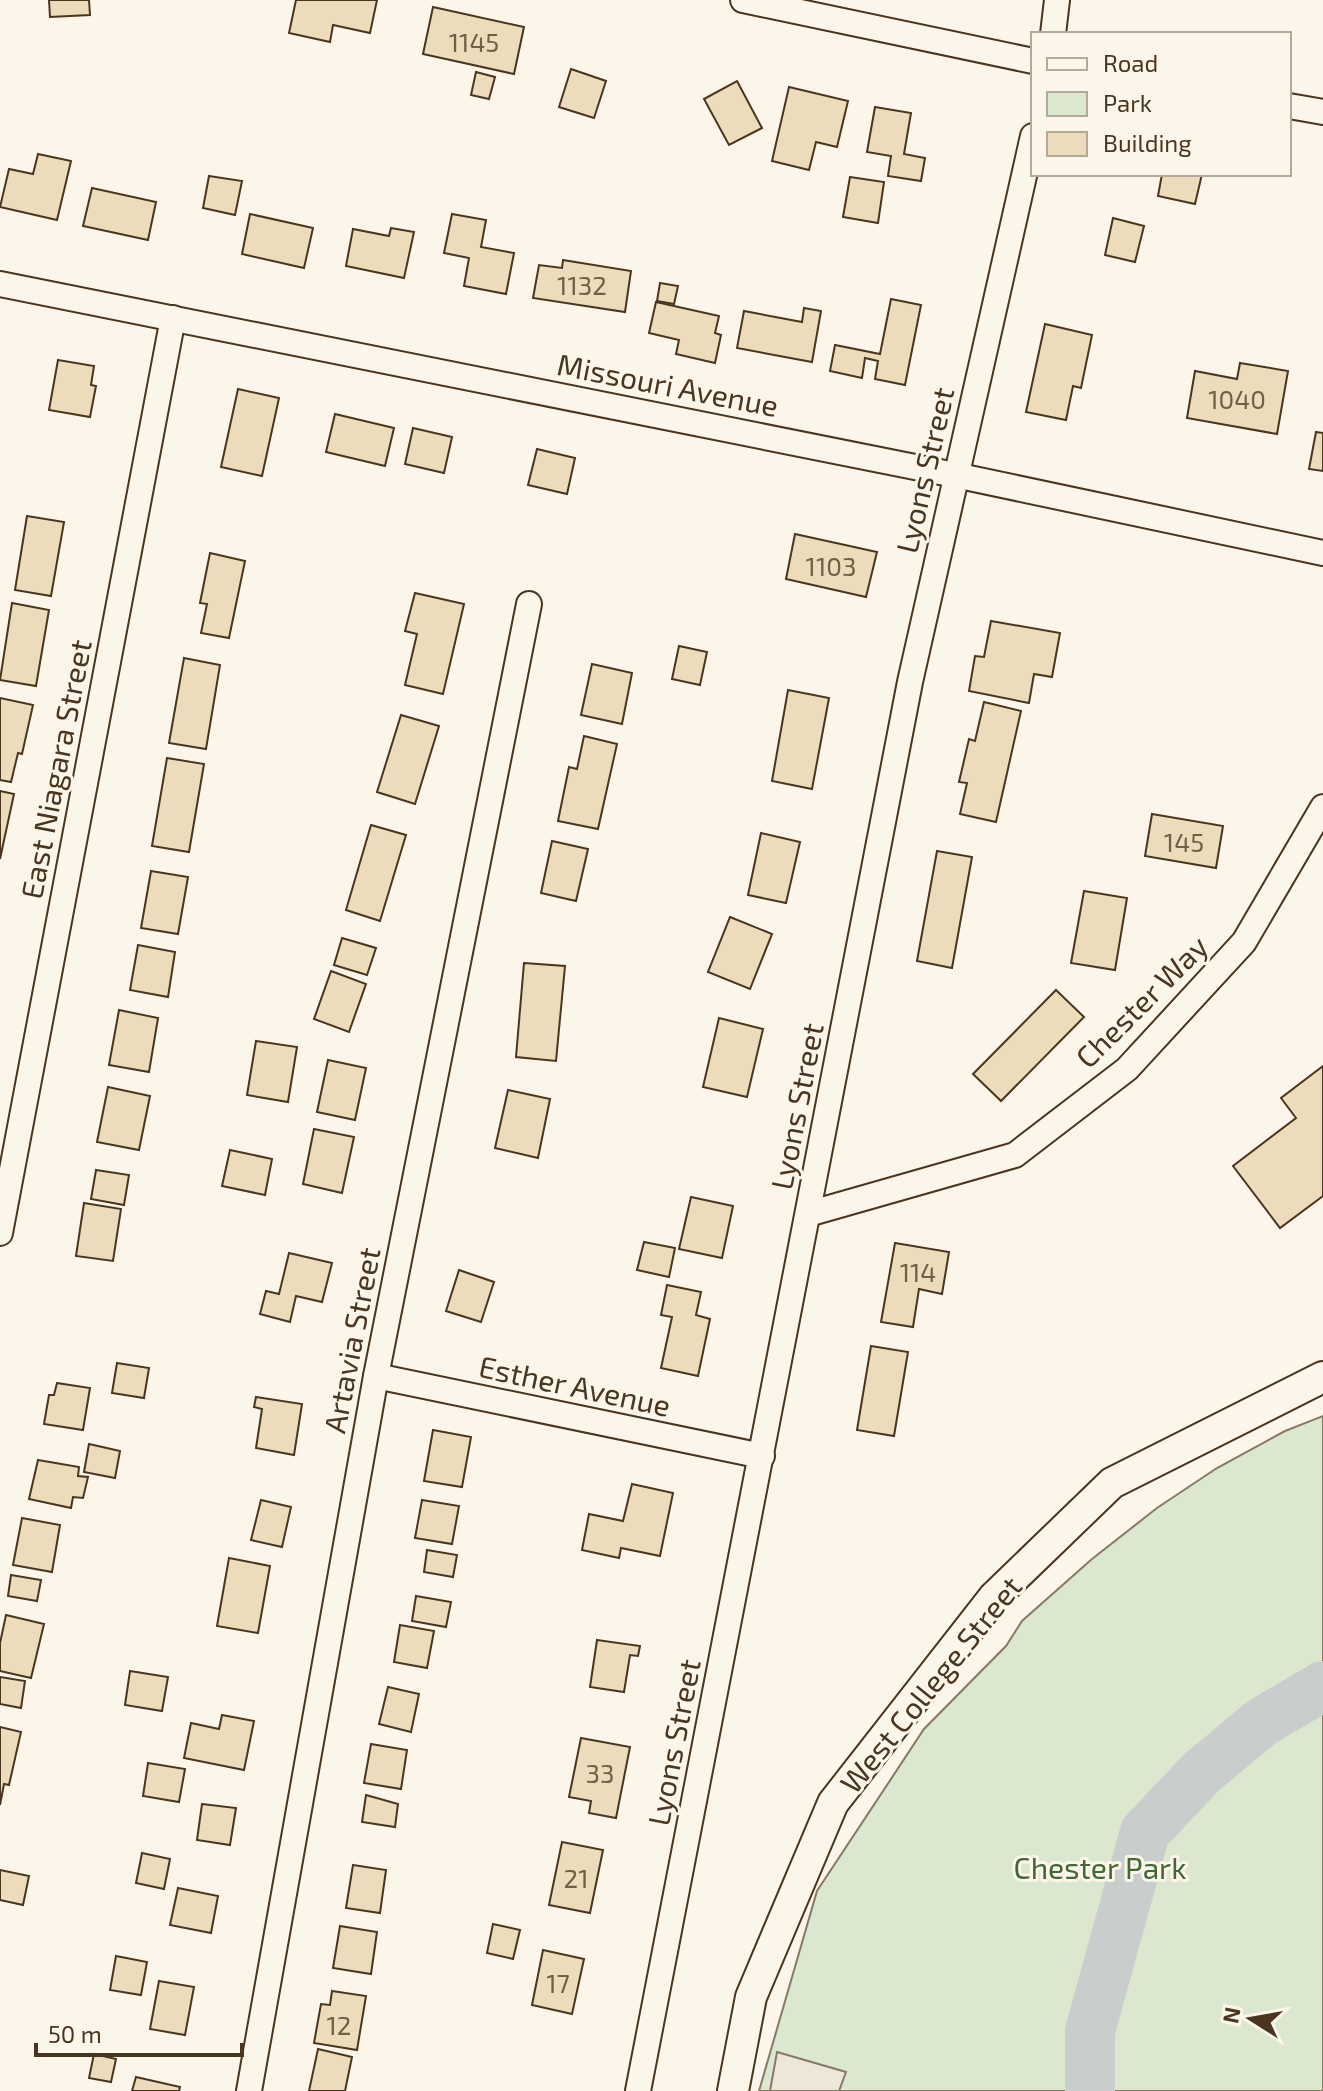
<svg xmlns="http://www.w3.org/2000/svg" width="1323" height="2091" viewBox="0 0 1323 2091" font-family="'Exo 2',sans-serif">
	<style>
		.green { fill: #dce7d0; stroke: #887966; stroke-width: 2 }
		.parking { fill: #ede7d9; stroke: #887966; stroke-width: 2 }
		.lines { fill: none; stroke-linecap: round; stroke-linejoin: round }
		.river { stroke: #c9cecd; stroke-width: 50 }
		.building { fill: #ecdcbc; stroke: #4a3520; stroke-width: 2 }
		.minor-casing { stroke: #4a3520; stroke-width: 28 }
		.tertiary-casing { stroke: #4a3520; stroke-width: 34 }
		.minor { stroke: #fbf6e9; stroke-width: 24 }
		.tertiary { stroke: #fbf6e9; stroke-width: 30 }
		.labels { text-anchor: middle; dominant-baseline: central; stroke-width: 6; stroke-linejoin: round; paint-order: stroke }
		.number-label { font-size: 26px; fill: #725f47 }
		.street-label { font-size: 30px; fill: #4a3520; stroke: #fbf6e9 }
		.park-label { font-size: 30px; fill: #436837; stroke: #fbf6e9 }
	</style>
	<rect width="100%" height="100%" fill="#fbf6e9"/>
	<polygon class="green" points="1323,1416 1323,2091 759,2091 817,1891 924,1729 1006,1646 1022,1621 1092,1559 1157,1508 1217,1468 1285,1431"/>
	<polygon class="parking" points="777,2052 846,2072 839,2091 770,2091"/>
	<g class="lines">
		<polyline class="river" points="1090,2091 1090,2031 1145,1832 1202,1772 1262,1722 1323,1686"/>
	</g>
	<g class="building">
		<polygon points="49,0 89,0 90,15 50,17"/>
		<polygon points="296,0 377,0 370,33 333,25 330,42 289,33"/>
		<polygon points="433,7 524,27 514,74 423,54"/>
		<polygon points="571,69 606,81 594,118 559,107"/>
		<polygon points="476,72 495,77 489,99 471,95"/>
		<polygon points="737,81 762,128 729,145 704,99"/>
		<polygon points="789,87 848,101 837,147 816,142 809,170 772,161"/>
		<polygon points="875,107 911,113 904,154 925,158 921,181 888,176 891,156 867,152"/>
		<polygon points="38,154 71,161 57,220 0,207 9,169 33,174"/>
		<polygon points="1162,174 1202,174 1195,204 1158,196"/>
		<polygon points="209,176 242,181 235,215 203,208"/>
		<polygon points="850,177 884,182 878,223 843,217"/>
		<polygon points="92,188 156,202 148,240 83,226"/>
		<polygon points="250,214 313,228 304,268 242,254"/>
		<polygon points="452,214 486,220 481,247 514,253 506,294 464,286 469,258 444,253"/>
		<polygon points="1113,218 1144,226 1135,262 1105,255"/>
		<polygon points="391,228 414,232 404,278 346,266 353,229 389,236"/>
		<polygon points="563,260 631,271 625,312 533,298 539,265 562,268"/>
		<polygon points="660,283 678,286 674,304 657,301"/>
		<polygon points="891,299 921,305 905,385 875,379 878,361 865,358 862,378 830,371 835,345 880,354"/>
		<polygon points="656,302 719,316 715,333 721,335 715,363 676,354 679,340 649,333"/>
		<polygon points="804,308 821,311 812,362 737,348 744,311 802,322"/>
		<polygon points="1045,324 1092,335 1081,388 1073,386 1066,420 1026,412"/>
		<polygon points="58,360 94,366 91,385 96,386 90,417 49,410"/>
		<polygon points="1240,363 1288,371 1277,434 1187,418 1195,371 1237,379"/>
		<polygon points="238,389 279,398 262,476 221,467"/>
		<polygon points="335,414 394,428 385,466 326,452"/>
		<polygon points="413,428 452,437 444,473 405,464"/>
		<polygon points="1316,432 1323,433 1323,471 1309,469"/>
		<polygon points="537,449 575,458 567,494 528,485"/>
		<polygon points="27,516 64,522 51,596 15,590"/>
		<polygon points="795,534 877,552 866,597 786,579"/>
		<polygon points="210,553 245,561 229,638 201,633 207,604 200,603"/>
		<polygon points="415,593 464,604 443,694 405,685 417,634 405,631"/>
		<polygon points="12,603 49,610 36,686 0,680"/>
		<polygon points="991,621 1060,633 1052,677 1034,674 1029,703 969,691 975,656 984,657"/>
		<polygon points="679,646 707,652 700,685 672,679"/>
		<polygon points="184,658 220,665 206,749 169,743"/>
		<polygon points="592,664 632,673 622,724 581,715"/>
		<polygon points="788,690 829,698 812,789 772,781"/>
		<polygon points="0,698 33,705 22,754 18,753 11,782 0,780"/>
		<polygon points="984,702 1021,711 996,822 960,814 967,783 959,782 969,739 975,741"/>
		<polygon points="401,715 439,726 415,804 377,792"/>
		<polygon points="584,736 617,744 598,829 558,821 569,767 577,769"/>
		<polygon points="167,758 204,764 189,852 152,846"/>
		<polygon points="0,791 14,794 0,859"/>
		<polygon points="1152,814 1223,826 1216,868 1145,856"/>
		<polygon points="371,825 406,835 380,921 346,910"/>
		<polygon points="761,833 800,842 786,903 748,895"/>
		<polygon points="552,841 588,849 576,901 541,893"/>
		<polygon points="937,851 972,857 952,968 917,961"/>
		<polygon points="151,871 188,877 178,934 141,928"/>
		<polygon points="1084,891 1127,898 1115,970 1071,963"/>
		<polygon points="730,917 772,934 750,989 708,972"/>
		<polygon points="342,938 376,948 367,975 334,965"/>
		<polygon points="138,945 175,952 168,997 130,990"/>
		<polygon points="524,963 565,966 556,1061 516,1057"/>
		<polygon points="331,971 366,984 349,1032 314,1019"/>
		<polygon points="1056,990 1084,1017 1001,1101 973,1074"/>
		<polygon points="119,1010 158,1018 149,1072 109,1065"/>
		<polygon points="719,1018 763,1029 747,1097 703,1087"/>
		<polygon points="256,1041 297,1047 288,1102 247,1095"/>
		<polygon points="328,1060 366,1068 355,1120 317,1112"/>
		<polygon points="1323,1066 1323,1196 1280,1228 1233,1166 1296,1118 1281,1098"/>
		<polygon points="108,1087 150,1096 139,1150 97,1142"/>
		<polygon points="508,1090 550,1099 538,1158 495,1148"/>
		<polygon points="314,1129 354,1137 342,1193 303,1184"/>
		<polygon points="230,1150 272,1159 265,1195 222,1186"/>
		<polygon points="96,1170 129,1175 124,1205 91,1199"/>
		<polygon points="691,1197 733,1206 722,1258 679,1249"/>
		<polygon points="84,1203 121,1209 113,1261 76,1256"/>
		<polygon points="644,1242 675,1248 669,1277 637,1270"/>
		<polygon points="895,1243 949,1252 942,1294 919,1289 913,1327 881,1322"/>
		<polygon points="289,1253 332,1263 322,1302 296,1296 290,1322 260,1314 266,1291 279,1294"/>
		<polygon points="459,1270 494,1282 481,1322 446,1311"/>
		<polygon points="667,1285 701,1292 696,1315 710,1319 698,1376 661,1368 672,1317 661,1315"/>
		<polygon points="871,1346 908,1352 894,1436 857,1430"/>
		<polygon points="117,1363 149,1368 144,1398 112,1393"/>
		<polygon points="57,1383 90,1388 83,1430 44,1424 49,1395 54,1395"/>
		<polygon points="256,1397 302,1404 294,1455 256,1448 262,1409 254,1407"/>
		<polygon points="433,1430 471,1437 462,1487 424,1481"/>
		<polygon points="89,1444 120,1451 115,1478 84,1472"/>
		<polygon points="38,1460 79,1467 78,1476 88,1477 83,1498 73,1497 71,1508 29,1499"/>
		<polygon points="632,1484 673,1493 660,1556 621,1548 619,1558 582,1550 589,1514 623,1521"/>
		<polygon points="261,1500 291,1507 282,1547 251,1540"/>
		<polygon points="422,1500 459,1506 452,1544 415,1538"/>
		<polygon points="22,1518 60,1525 52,1572 13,1565"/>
		<polygon points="427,1550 457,1555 453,1577 424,1572"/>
		<polygon points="229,1558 270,1566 258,1633 217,1626"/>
		<polygon points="11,1575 41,1580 37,1601 8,1596"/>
		<polygon points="416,1596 451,1602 446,1627 412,1621"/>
		<polygon points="6,1615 44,1624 31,1678 0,1671 0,1643"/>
		<polygon points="400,1625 434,1631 427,1668 394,1662"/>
		<polygon points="597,1640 640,1646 638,1656 630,1655 624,1692 590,1687"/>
		<polygon points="130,1671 168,1677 162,1711 125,1705"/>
		<polygon points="0,1677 25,1681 21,1708 0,1704"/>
		<polygon points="388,1687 419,1694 411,1732 379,1724"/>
		<polygon points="222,1715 254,1721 244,1770 184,1758 191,1723 219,1729"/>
		<polygon points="0,1727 21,1732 9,1785 4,1784 0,1805"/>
		<polygon points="581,1738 630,1747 616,1818 589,1813 591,1801 569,1797"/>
		<polygon points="371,1744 407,1750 401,1789 364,1783"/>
		<polygon points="148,1763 185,1769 179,1802 143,1796"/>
		<polygon points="366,1795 398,1804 395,1827 362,1822"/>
		<polygon points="202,1804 236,1808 230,1845 197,1840"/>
		<polygon points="562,1842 603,1850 590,1913 549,1905"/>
		<polygon points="142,1853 170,1859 164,1889 136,1883"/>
		<polygon points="353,1865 386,1870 380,1913 346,1908"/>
		<polygon points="0,1870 29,1876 23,1905 0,1900"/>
		<polygon points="178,1888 218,1896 211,1933 170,1925"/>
		<polygon points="493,1924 520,1930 513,1959 487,1953"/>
		<polygon points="340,1926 377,1932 371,1974 333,1968"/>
		<polygon points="543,1950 584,1959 572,2014 532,2005"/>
		<polygon points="116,1956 147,1962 141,1995 110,1990"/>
		<polygon points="159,1981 194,1987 185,2035 150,2029"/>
		<polygon points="332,1991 366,1996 357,2050 314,2043 321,2004 330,2005"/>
		<polygon points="318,2049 352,2057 345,2091 309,2091"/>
		<polygon points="94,2054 116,2059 111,2082 89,2078"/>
		<polygon points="136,2077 180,2087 179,2091 132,2091"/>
	</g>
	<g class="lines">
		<defs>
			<g id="minor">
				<polyline points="743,0 1033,61"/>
				<polyline points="1053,34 1057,0"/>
				<polyline points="1289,106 1323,112"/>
				<polyline points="0,284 955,475 1323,553"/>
				<polyline points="808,1214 1015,1155 1127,1069 1244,942 1323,807"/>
				<polyline points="0,1233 173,318"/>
				<polyline points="376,1376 762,1456"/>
				<polyline points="249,2091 376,1376 529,604"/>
				<polyline points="638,2091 910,682 1033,136"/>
			</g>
			<polyline id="tertiary" points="733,2091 751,1997 833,1803 994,1597 1112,1483 1323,1377"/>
		</defs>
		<use href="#minor" class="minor-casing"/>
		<use href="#tertiary" class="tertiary-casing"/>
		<use href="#minor" class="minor"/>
		<use href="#tertiary" class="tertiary"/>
	</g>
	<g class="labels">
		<g class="number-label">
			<text x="474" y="41">1145</text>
			<text x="582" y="284">1132</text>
			<text x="1237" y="398">1040</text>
			<text x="831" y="565">1103</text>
			<text x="1184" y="841">145</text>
			<text x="918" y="1271">114</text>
			<text x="600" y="1772">33</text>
			<text x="576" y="1877">21</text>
			<text x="558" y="1982">17</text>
			<text x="339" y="2024">12</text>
		</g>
		<g class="street-label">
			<text transform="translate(668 384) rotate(11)">Missouri Avenue</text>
			<text transform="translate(924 470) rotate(-77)">Lyons Street</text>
			<text transform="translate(55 769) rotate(-79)">East Niagara Street</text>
			<text transform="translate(1141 1001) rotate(-45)">Chester Way</text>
			<text transform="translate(796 1106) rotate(-79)">Lyons Street</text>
			<text transform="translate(351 1340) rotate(-79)">Artavia Street</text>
			<text transform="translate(575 1385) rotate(12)">Esther Avenue</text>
			<text transform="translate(930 1684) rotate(-51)">West College Street</text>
			<text transform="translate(673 1742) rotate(-79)">Lyons Street</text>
		</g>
		<g class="park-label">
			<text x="1100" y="1867">Chester Park</text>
		</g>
	</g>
	<rect x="1031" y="32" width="260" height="144" fill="#fbf6e9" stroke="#b4a999" stroke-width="2"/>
	<rect x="1047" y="58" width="40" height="12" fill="#fbf6e9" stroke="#b4a999" stroke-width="2"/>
	<text x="1103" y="72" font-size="24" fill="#4a3520">Road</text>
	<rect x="1047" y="92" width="40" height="24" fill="#dce7d0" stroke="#b4a999" stroke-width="2"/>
	<text x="1103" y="112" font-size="24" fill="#4a3520">Park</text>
	<rect x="1047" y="132" width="40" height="24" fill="#ecdcbc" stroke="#b4a999" stroke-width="2"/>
	<text x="1103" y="152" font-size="24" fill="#4a3520">Building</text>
	<g transform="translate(1251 2019) rotate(281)" stroke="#fbf6e9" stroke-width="6" paint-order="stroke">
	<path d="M0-6L14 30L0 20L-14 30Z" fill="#4a3520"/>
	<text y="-12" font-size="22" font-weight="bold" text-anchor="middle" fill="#4a3520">N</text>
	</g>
	<path d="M36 2043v12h206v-12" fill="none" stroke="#4a3520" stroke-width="4"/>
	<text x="48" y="2043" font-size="24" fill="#4a3520" stroke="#fbf6e9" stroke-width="6" paint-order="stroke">50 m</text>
</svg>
